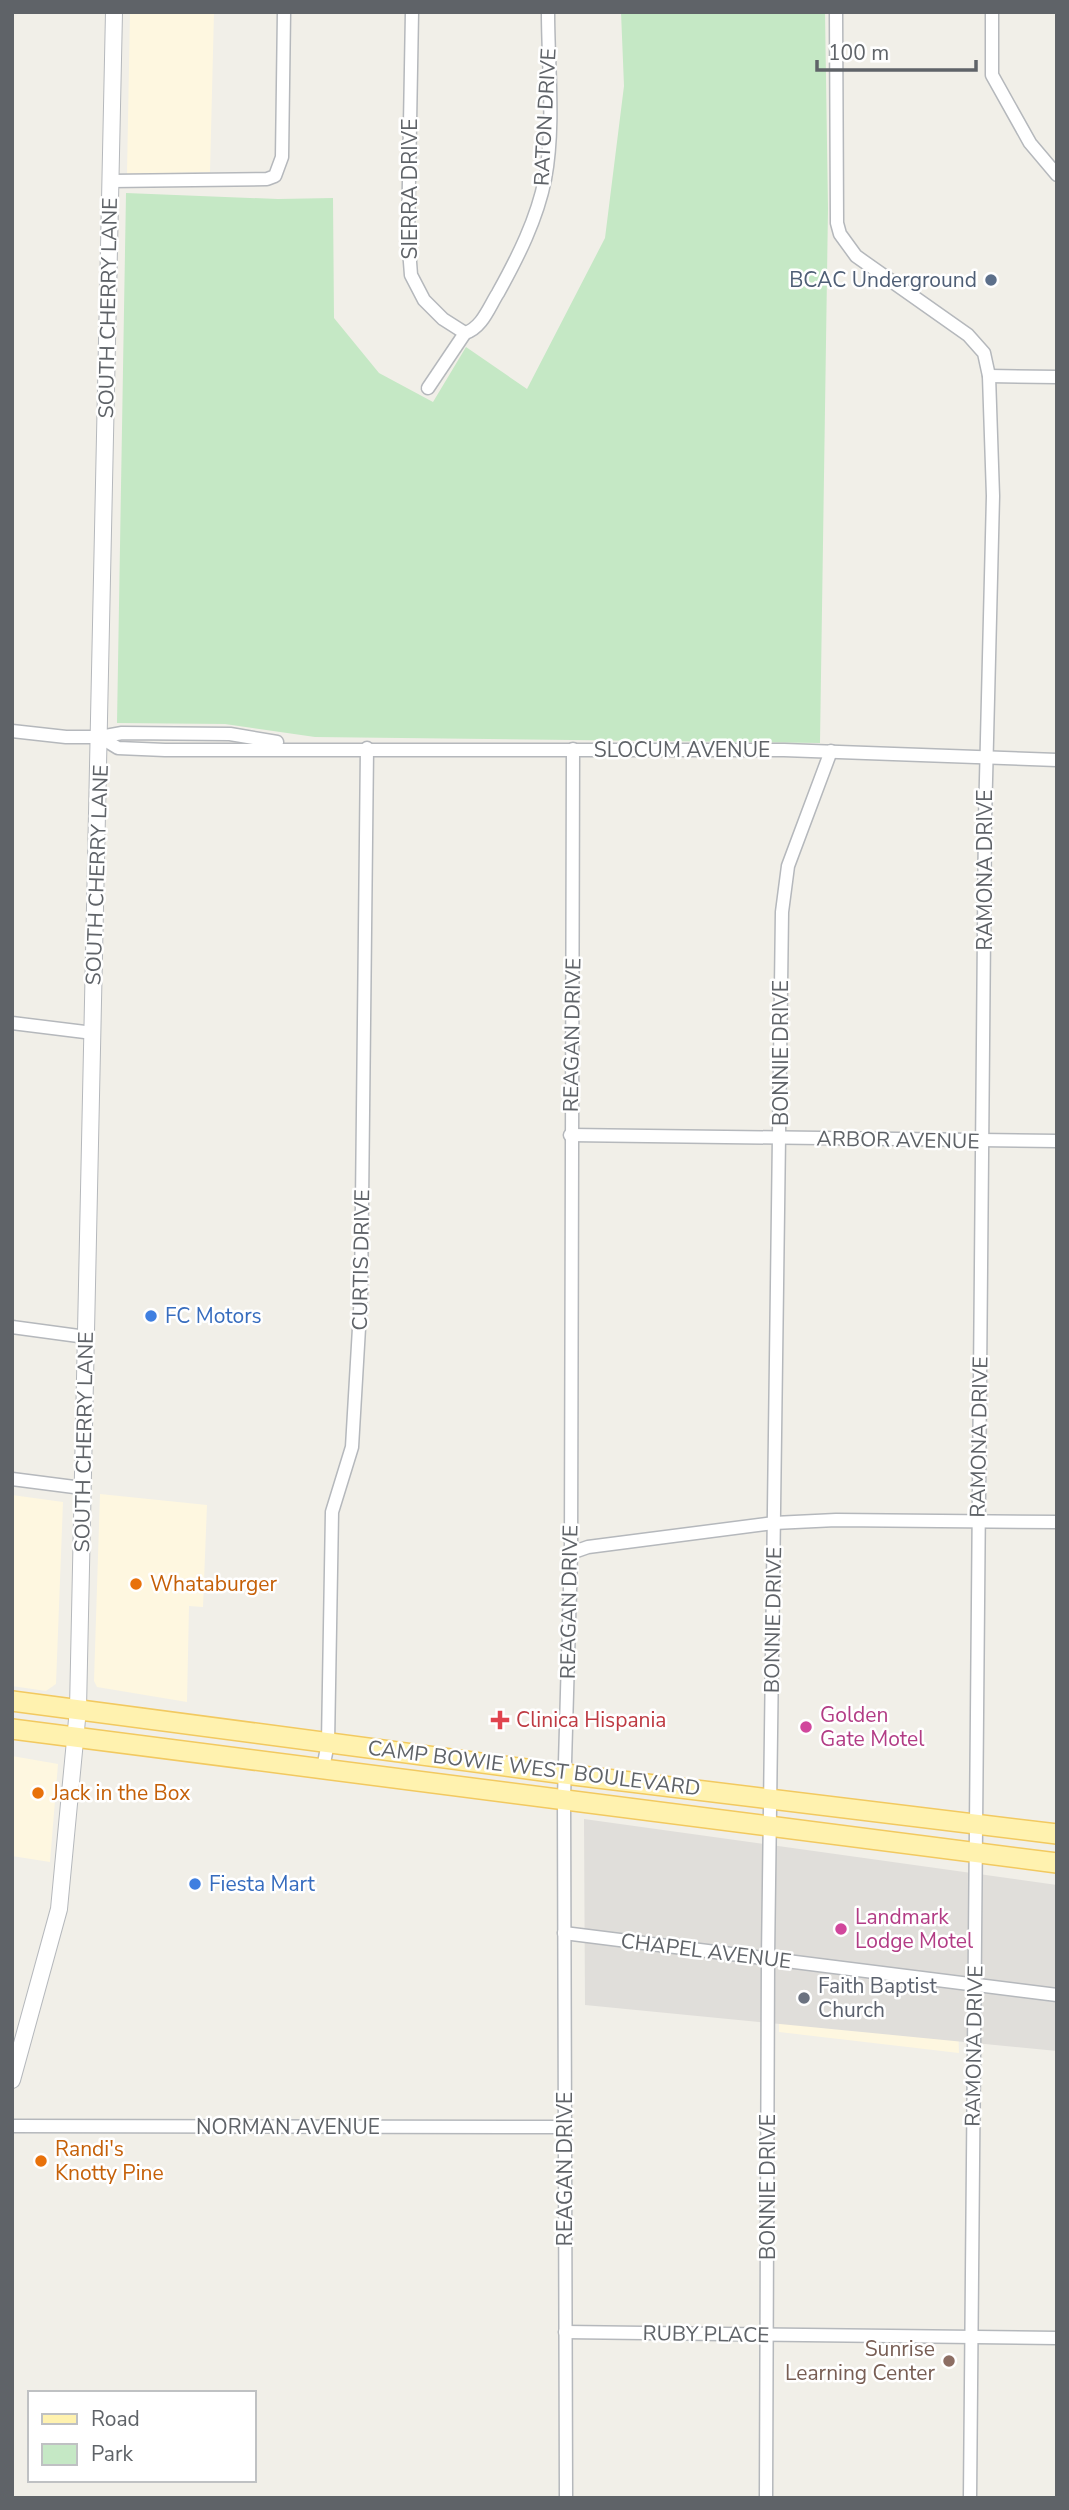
<svg xmlns="http://www.w3.org/2000/svg" width="1069" height="2510" viewBox="0 0 1069 2510" font-family="'Nunito Sans',sans-serif">
	<style>
		.commercial { fill: #fef7e0 }
		.industrial { fill: #e0deda }
		.green { fill: #c5e8c5 }
		.lines { fill: none; stroke-linecap: round; stroke-linejoin: round }
		.minor-casing { stroke: #b5b8bc; stroke-width: 15 }
		.tertiary-casing { stroke: #b5b8bc; stroke-width: 18 }
		.primary-casing { stroke: #f2c960; stroke-width: 22 }
		.minor { stroke: #fff; stroke-width: 12 }
		.tertiary { stroke: #fff; stroke-width: 16 }
		.primary { stroke: #fff2af; stroke-width: 19 }
		.service-dot { fill: #5c6f8a; stroke: #fff; stroke-width: 2.5 }
		.shop-dot { fill: #3f7fe0; stroke: #fff; stroke-width: 2.5 }
		.food-dot { fill: #e8710a; stroke: #fff; stroke-width: 2.5 }
		.health-dot { fill: #e0444e; stroke: #fff; stroke-width: 2.5 }
		.hotel-dot { fill: #d1479c; stroke: #fff; stroke-width: 2.5 }
		.worship-dot { fill: #6b7280; stroke: #fff; stroke-width: 2.5 }
		.education-dot { fill: #8d6e63; stroke: #fff; stroke-width: 2.5 }
		.labels { text-anchor: middle; dominant-baseline: central; stroke-width: 5; stroke-linejoin: round; paint-order: stroke }
		.street-label { font-size: 21px; fill: #5f6368; stroke: #fff }
		.service-label { font-size: 21px; fill: #4e5e75; stroke: #fff; text-anchor: end }
		.shop-label { font-size: 21px; fill: #366cbe; stroke: #fff; text-anchor: start }
		.food-label { font-size: 21px; fill: #c56008; stroke: #fff; text-anchor: start }
		.hotel-label { font-size: 21px; fill: #b23c85; stroke: #fff; text-anchor: start }
		.health-label { font-size: 21px; fill: #be3a42; stroke: #fff; text-anchor: start }
		.worship-label { font-size: 21px; fill: #5b616d; stroke: #fff; text-anchor: start }
		.education-label { font-size: 21px; fill: #785e54; stroke: #fff; text-anchor: end }
	</style>
	<rect width="100%" height="100%" fill="#f1efe8"/>
	<g class="commercial">
		<polygon points="130,12 214,12 210,172 127,174"/>
		<polygon points="100,1494 207,1505 203,1607 189,1606 187,1702 97,1687 94,1681"/>
		<polygon points="12,1495 63,1502 56,1684 46,1691 12,1686"/>
		<polygon points="12,1756 58,1764 50,1862 12,1856"/>
		<polygon points="780,1970 957,1993 959,2053 779,2032"/>
	</g>
	<polygon class="industrial" points="584,1819 1057,1885 1057,2051 585,2005"/>
	<polygon class="green" points="621,12 825,12 828,209 820,743 315,737 225,724 117,723 126,193 278,199 333,198 334,318 379,373 433,402 466,347 527,389 605,238 624,86"/>
	<g class="lines">
		<defs>
			<g id="minor">
				<path d="M 412,12 L 408,236 L 411,275 L 424,300 L 443,319 L 465,333 C 482,328 489,307 498,293 C 518,257 537,219 545,179 C 555,126 548,66 548,12"/>
				<polyline points="836,12 837,223 840,234 856,256 968,335 984,353 989,376 993,496 985,820 970,2498"/>
				<polyline points="992,12 992,75 1030,143 1057,175"/>
				<polyline points="110,181 267,179 275,176 282,157 284,12"/>
				<polyline points="989,376 1057,377"/>
				<polyline points="428,388 465,333"/>
				<polyline points="12,731 66,737 100,737 122,733 230,734 277,742"/>
				<polyline points="100,737 118,748 165,750 784,750 1057,760"/>
				<polyline points="12,1023 93,1033"/>
				<polyline points="570,1135 1057,1141"/>
				<polyline points="12,1327 86,1337"/>
				<polyline points="12,1479 82,1488"/>
				<polyline points="571,1553 588,1547 774,1523 836,1520 1057,1522"/>
				<polyline points="323,1768 328,1743 332,1512 352,1447 361,1294 367,748"/>
				<polyline points="564,1933 1057,1995"/>
				<polyline points="12,2126 565,2127"/>
				<polyline points="565,2332 1057,2338"/>
				<polyline points="566,2498 564,1798 571,1553 573,749"/>
				<polyline points="766,2498 768,1958 782,912 788,866 831,751"/>
			</g>
			<polyline id="tertiary" points="12,2080 59,1909 78,1709 114,12"/>
			<g id="primary">
				<polyline points="12,1701 565,1774 1057,1834"/>
				<polyline points="12,1729 1057,1863"/>
			</g>
		</defs>
		<use href="#minor" class="minor-casing"/>
		<use href="#tertiary" class="tertiary-casing"/>
		<use href="#primary" class="primary-casing"/>
		<use href="#minor" class="minor"/>
		<use href="#tertiary" class="tertiary"/>
		<use href="#primary" class="primary"/>
	</g>
	<circle class="service-dot" cx="991" cy="280" r="7"/>
	<g class="shop-dot">
		<circle cx="151" cy="1316" r="7"/>
		<circle cx="195" cy="1884" r="7"/>
	</g>
	<g class="food-dot">
		<circle cx="136" cy="1584" r="7"/>
		<circle cx="38" cy="1793" r="7"/>
		<circle cx="41" cy="2161" r="7"/>
	</g>
	<path class="health-dot" d="M496.5 1709.5h7v7h7v7h-7v7h-7v-7h-7v-7h7z"/>
	<g class="hotel-dot">
		<circle cx="806" cy="1727" r="7"/>
		<circle cx="841" cy="1929" r="7"/>
	</g>
	<circle class="worship-dot" cx="804" cy="1998" r="7"/>
	<circle class="education-dot" cx="949" cy="2361" r="7"/>
	<g class="labels">
		<g class="street-label">
			<text transform="translate(545 117) rotate(-87)">RATON DRIVE</text>
			<text transform="translate(410 189) rotate(-90)">SIERRA DRIVE</text>
			<text transform="translate(108 308) rotate(-89)">SOUTH CHERRY LANE</text>
			<text x="682" y="750">SLOCUM AVENUE</text>
			<text transform="translate(985 870) rotate(-90)">RAMONA DRIVE</text>
			<text transform="translate(97 875) rotate(-88)">SOUTH CHERRY LANE</text>
			<text transform="translate(572 1035) rotate(-89)">REAGAN DRIVE</text>
			<text transform="translate(781 1053) rotate(-90)">BONNIE DRIVE</text>
			<text transform="translate(898 1140) rotate(1)">ARBOR AVENUE</text>
			<text transform="translate(361 1260) rotate(-89)">CURTIS DRIVE</text>
			<text transform="translate(979 1437) rotate(-89)">RAMONA DRIVE</text>
			<text transform="translate(84 1442) rotate(-89)">SOUTH CHERRY LANE</text>
			<text transform="translate(569 1602) rotate(-89)">REAGAN DRIVE</text>
			<text transform="translate(773 1620) rotate(-89)">BONNIE DRIVE</text>
			<text transform="translate(534 1768) rotate(7)">CAMP BOWIE WEST BOULEVARD</text>
			<text transform="translate(706 1951) rotate(7)">CHAPEL AVENUE</text>
			<text transform="translate(974 2046) rotate(-89)">RAMONA DRIVE</text>
			<text x="288" y="2127">NORMAN AVENUE</text>
			<text transform="translate(565 2169) rotate(-90)">REAGAN DRIVE</text>
			<text transform="translate(768 2187) rotate(-90)">BONNIE DRIVE</text>
			<text transform="translate(706 2334) rotate(1)">RUBY PLACE</text>
		</g>
		<g class="service-label">
			<text x="977" y="280">BCAC Underground</text>
		</g>
		<g class="shop-label">
			<text x="165" y="1316">FC Motors</text>
			<text x="209" y="1884">Fiesta Mart</text>
		</g>
		<g class="food-label">
			<text x="150" y="1584">Whataburger</text>
			<text x="52" y="1793">Jack in the Box</text>
			<text x="55" y="2149">Randi's<tspan x="55" dy="24">Knotty Pine</tspan></text>
		</g>
		<g class="hotel-label">
			<text x="820" y="1715">Golden<tspan x="820" dy="24">Gate Motel</tspan></text>
			<text x="855" y="1917">Landmark<tspan x="855" dy="24">Lodge Motel</tspan></text>
		</g>
		<g class="health-label">
			<text x="516" y="1720">Clinica Hispania</text>
		</g>
		<g class="worship-label">
			<text x="818" y="1986">Faith Baptist<tspan x="818" dy="24">Church</tspan></text>
		</g>
		<g class="education-label">
			<text x="935" y="2349">Sunrise<tspan x="935" dy="24">Learning Center</tspan></text>
		</g>
	</g>
	<rect width="1069" height="2510" fill="none" stroke="#5f6368" stroke-width="28"/>
	<rect x="28" y="2391" width="228" height="91" fill="#ffffff" stroke="#bfc1c3" stroke-width="2"/>
	<rect x="42" y="2414" width="35" height="10" fill="#fff2af" stroke="#bfc1c3" stroke-width="2"/>
	<text x="91" y="2426" font-size="21" fill="#5f6368">Road</text>
	<rect x="42" y="2444" width="35" height="21" fill="#c5e8c5" stroke="#bfc1c3" stroke-width="2"/>
	<text x="91" y="2461" font-size="21" fill="#5f6368">Park</text>
	<path d="M817 60v10h159v-10" fill="none" stroke="#5f6368" stroke-width="3.5"/>
	<text x="828" y="60" font-size="21" fill="#5f6368" stroke="#ffffff" stroke-width="5" paint-order="stroke">100 m</text>
</svg>
